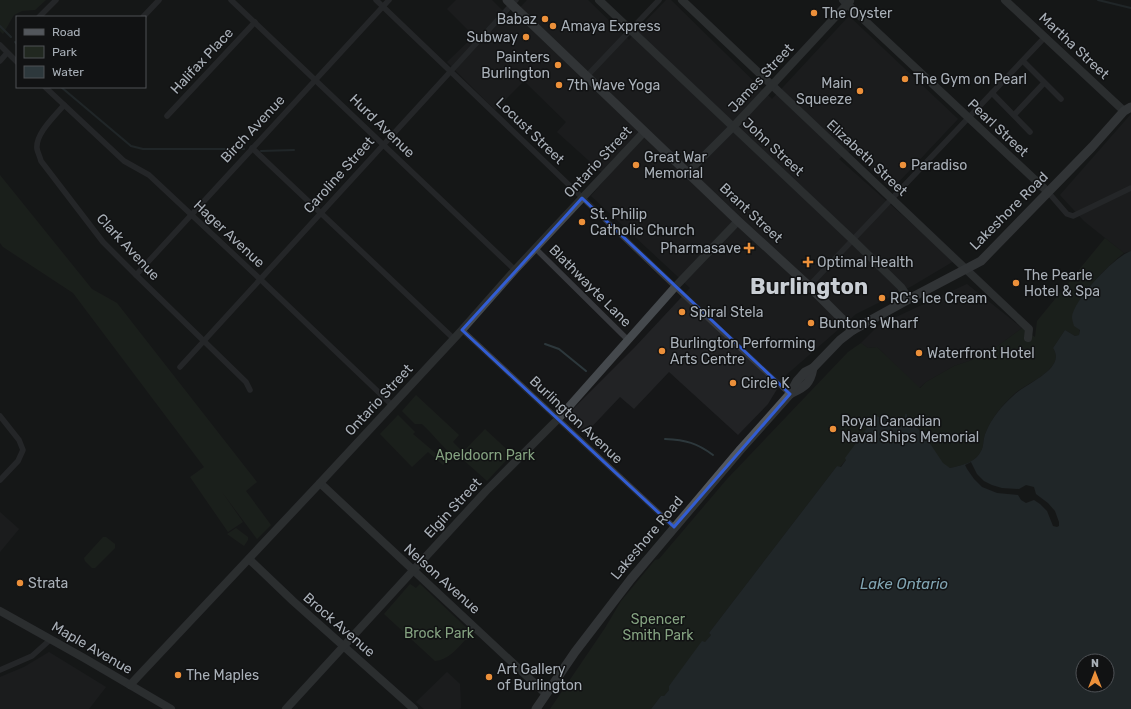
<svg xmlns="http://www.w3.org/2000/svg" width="1131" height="709" viewBox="0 0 1131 709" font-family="Rubik,sans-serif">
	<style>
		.built { fill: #222325 }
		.green { fill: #212820 }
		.water { fill: #2d383c; fill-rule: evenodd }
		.pier { fill: #161718 }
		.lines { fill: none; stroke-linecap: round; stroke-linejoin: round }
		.stream { stroke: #2d383c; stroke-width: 2 }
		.street { stroke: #37393d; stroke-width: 5.5 }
		.secondary { stroke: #45494d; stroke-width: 8 }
		.primary { stroke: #53575c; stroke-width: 9 }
		.marked { fill: none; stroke: #325dd3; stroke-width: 3; stroke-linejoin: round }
		.poi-dot { fill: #ec903a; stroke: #111213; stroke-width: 1.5 }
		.labels { text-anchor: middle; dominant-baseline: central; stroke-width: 3; stroke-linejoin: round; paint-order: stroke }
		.poi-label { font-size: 14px; fill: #a9b0b8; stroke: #111213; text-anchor: start }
		.street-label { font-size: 14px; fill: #a9b0b8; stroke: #111213 }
		.park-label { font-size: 14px; fill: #84a280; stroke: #111213 }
		.water-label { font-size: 15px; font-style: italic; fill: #81a4b2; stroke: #111213 }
		.town-label { font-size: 22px; font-weight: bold; fill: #c9ced4; stroke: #111213 }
	</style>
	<rect width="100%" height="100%" fill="#161718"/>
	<g class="built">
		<polygon points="456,0 492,0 510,18 527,0 588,0 629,40 638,29 666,0 671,0 772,99 849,16 958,119 893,188 889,187 851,150 839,159 954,261 912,286 856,314 785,376 768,404 738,435 669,372 634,409 620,397 585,434 566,416 634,348 690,288 591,196 607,177 557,132 566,122 524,81 495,110 447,62 474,36 447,9"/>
		<polygon points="1131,114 1131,251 1124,253 1084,221 1060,195"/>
		<polygon points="967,284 1022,328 984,356 954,366 926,382 919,388 877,347 868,348 861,343 879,325"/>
		<polygon points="0,512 19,529 0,552"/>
		<polygon points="49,652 106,687 89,709 0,709 0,677 24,667"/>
		<polygon points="447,672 460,684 461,708 459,709 424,709 416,702"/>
	</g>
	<g class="green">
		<polygon points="0,0 46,0 35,10 22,11 14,15 3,34 0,31"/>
		<polygon points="0,175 92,289 117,303 257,482 246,491 271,525 257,539 222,492 243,522 228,532 190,477 204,467 73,293 3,247 0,243"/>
		<path d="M 1105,238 L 1124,253 C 1114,260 1078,295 1077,307 C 1077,316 1081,325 1079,335 L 1075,336 L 1065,330 L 1053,348 C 1067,369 1026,383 1013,395 C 1002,406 992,417 986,432 C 983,438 984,444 982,449 C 976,463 963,465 950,468 L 943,464 L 909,418 L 881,418 L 840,467 L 837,466 L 709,633 L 711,635 L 669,686 L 669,690 L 664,696 L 661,696 L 651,709 L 550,709 L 605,628 L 621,601 L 655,560 L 659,559 L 727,479 L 848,352 L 861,343 L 868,348 L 877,347 L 920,388 L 926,382 L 954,366 L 984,356 L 1022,328 L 1035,337 L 1037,321 Z"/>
		<path d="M 416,395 L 459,435 L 453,442 L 462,451 L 456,458 C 443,448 434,435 422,424 L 415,424 L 402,411 Z"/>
		<polygon points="398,415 415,432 413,434 446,462 443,465 428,452 412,467 380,434"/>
		<polygon points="485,429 512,454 487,481 459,456"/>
		<polygon points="236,528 248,537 248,540 244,546 227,534"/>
		<polygon points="103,537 106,537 115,544 115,548 95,568 92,568 85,561 84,558"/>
		<path d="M 410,584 L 416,588 L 420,584 L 472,633 L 468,640 L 465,640 C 457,649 448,660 435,661 L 384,614 Z"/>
	</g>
	<path class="water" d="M 1131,251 L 1131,709 L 651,709 L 661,696 L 664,696 L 669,690 L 669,686 L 702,641 L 705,642 L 711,635 L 709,633 L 837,466 L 841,467 L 846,460 L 845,458 L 876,416 L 881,418 L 909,418 L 929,442 L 943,463 L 950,468 C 963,465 976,463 982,449 C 984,444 983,438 986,432 C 992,417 1002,406 1013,396 C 1026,383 1067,369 1053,348 L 1065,330 L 1075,336 L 1079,335 L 1080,330 L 1074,326 C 1073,323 1072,319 1072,317 C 1074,299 1115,256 1131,251 ZM 1083,661 L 1107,661 L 1107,685 L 1083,685 Z"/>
	<polygon class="pier" points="971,462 977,474 984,481 992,485 1002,488 1019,489 1026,485 1034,487 1036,494 1048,503 1055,511 1059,522 1059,526 1057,527 1053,526 1047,511 1040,504 1034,500 1026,503 1021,500 1018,495 997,493 982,487 974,479 967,469 965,465"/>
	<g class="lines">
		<g class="stream">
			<polyline points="1098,0 1131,8"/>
			<polyline points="0,26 11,37"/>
			<polyline points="15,42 17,44"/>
			<polyline points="61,87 131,146 143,149 244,149"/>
			<polyline points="261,151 294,150"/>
			<polyline points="545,344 559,349 586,371"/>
			<polyline points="906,415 906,418"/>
			<path d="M 665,439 C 686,440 697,443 713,455"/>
		</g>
		<g class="street">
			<polyline points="231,0 515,270"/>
			<polyline points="376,0 711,321 790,394"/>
			<polyline points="39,17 56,0"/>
			<polyline points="143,17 159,0"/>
			<polyline points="0,45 17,62"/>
			<polyline points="0,61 7,53"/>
			<polyline points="1023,61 1061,99"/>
			<polyline points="586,77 659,0"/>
			<polyline points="45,87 124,161 149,175 260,279 392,405"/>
			<polyline points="992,93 1030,132"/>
			<path d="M 64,105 C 55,116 35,134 37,149 C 38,153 40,157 41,161 L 103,242 L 136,275 L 246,382 L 250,390"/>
			<polyline points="1014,115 1044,83"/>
			<polyline points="167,116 255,22"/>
			<polyline points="252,148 453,338"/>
			<polyline points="1048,192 1067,214 1073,216 1131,188"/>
			<polyline points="536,249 628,340"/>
			<polyline points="136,275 389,0"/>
			<polyline points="809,286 1045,37"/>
			<polyline points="462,330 674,527"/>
			<polyline points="180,367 450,72 516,0"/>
			<polyline points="0,416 19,440 23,450 18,461 0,480"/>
			<polyline points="0,670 32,656 51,639"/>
		</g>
		<g class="secondary">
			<polyline points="599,0 853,240 901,287 909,299"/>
			<polyline points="682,0 1029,329 1028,338"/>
			<polyline points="843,0 1048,192"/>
			<polyline points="1005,0 1124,111"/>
			<polyline points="688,172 733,127 850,1"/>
			<polyline points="320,483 546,694"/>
			<polyline points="249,559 293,601 414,709"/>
			<polyline points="0,611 84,658 171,709"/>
			<polyline points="130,685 320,483 462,330 515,270 644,132"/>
			<polyline points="286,709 486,491 558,419 675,287 738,221"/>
		</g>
		<g class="primary">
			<polyline points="507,0 738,221 809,286 853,330"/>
			<path d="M 790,394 C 804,387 810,385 813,368"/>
			<polyline points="536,709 575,652 631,579 741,449 790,394 797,381 805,372 813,368 840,340 853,330 909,299 981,261 1092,147 1124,111 1131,107"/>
		</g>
	</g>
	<path d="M0 0H1131V709H0ZM 582,198 L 790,394 L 674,527 L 462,330 Z" fill="#161718" fill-opacity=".55" fill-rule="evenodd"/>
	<path class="marked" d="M 582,198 L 790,394 L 674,527 L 462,330 Z"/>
	<g class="poi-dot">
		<circle cx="814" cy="13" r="4"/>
		<circle cx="545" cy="19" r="4"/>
		<circle cx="553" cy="26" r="4"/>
		<circle cx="526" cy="37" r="4"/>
		<circle cx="558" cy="65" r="4"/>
		<circle cx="905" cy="79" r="4"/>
		<circle cx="559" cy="85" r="4"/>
		<circle cx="860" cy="91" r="4"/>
		<circle cx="636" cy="165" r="4"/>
		<circle cx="903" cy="165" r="4"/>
		<circle cx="582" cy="222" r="4"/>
		<path d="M747 242h4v4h4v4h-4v4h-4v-4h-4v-4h4z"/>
		<path d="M806 256h4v4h4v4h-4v4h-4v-4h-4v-4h4z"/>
		<circle cx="1016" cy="283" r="4"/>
		<circle cx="882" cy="298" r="4"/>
		<circle cx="682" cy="312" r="4"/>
		<circle cx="811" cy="323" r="4"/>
		<circle cx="662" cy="351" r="4"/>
		<circle cx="919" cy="353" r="4"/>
		<circle cx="733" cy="383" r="4"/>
		<circle cx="833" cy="429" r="4"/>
		<circle cx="20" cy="583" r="4"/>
		<circle cx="178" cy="675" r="4"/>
		<circle cx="489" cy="677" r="4"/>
	</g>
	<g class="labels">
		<g class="poi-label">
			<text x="822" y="13">The Oyster</text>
			<text x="537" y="19" text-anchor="end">Babaz</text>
			<text x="561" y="26">Amaya Express</text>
			<text x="518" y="37" text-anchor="end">Subway</text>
			<text x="550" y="57" text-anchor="end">Painters<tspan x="550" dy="16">Burlington</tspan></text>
			<text x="913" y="79">The Gym on Pearl</text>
			<text x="852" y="83" text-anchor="end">Main<tspan x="852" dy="16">Squeeze</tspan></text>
			<text x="567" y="85">7th Wave Yoga</text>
			<text x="644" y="157">Great War<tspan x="644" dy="16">Memorial</tspan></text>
			<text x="911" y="165">Paradiso</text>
			<text x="590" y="214">St. Philip<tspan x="590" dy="16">Catholic Church</tspan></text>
			<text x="741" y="248" text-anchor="end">Pharmasave</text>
			<text x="817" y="262">Optimal Health</text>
			<text x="1024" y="275">The Pearle<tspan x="1024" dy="16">Hotel &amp; Spa</tspan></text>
			<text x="890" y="298">RC's Ice Cream</text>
			<text x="690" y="312">Spiral Stela</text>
			<text x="819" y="323">Bunton's Wharf</text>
			<text x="670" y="343">Burlington Performing<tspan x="670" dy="16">Arts Centre</tspan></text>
			<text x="927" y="353">Waterfront Hotel</text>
			<text x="741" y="383">Circle K</text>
			<text x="841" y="421">Royal Canadian<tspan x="841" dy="16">Naval Ships Memorial</tspan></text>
			<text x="28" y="583">Strata</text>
			<text x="497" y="669">Art Gallery<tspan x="497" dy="16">of Burlington</tspan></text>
			<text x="186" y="675">The Maples</text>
		</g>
		<g class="street-label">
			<text transform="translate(1074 46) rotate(43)">Martha Street</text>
			<text transform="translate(202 61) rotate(-47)">Halifax Place</text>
			<text transform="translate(761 78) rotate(-47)">James Street</text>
			<text transform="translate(382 126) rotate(44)">Hurd Avenue</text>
			<text transform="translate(998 128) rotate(43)">Pearl Street</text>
			<text transform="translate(253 129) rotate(-47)">Birch Avenue</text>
			<text transform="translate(530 131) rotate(44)">Locust Street</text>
			<text transform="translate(773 147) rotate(43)">John Street</text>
			<text transform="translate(867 158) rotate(43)">Elizabeth Street</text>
			<text transform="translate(598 162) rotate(-47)">Ontario Street</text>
			<text transform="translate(339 175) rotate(-48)">Caroline Street</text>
			<text transform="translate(1009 211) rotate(-45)">Lakeshore Road</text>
			<text transform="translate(751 213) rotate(43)">Brant Street</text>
			<text transform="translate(229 234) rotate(43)">Hager Avenue</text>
			<text transform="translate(128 247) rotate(47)">Clark Avenue</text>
			<text transform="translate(590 286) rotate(45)">Blathwayte Lane</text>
			<text transform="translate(379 400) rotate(-47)">Ontario Street</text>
			<text transform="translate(576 420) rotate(43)">Burlington Avenue</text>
			<text transform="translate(453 508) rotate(-47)">Elgin Street</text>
			<text transform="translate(647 538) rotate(-50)">Lakeshore Road</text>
			<text transform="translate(442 579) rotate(42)">Nelson Avenue</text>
			<text transform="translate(339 625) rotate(41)">Brock Avenue</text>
			<text transform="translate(92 648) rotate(30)">Maple Avenue</text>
		</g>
		<g class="park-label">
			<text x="485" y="455">Apeldoorn Park</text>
			<text x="658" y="619">Spencer<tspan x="658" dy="16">Smith Park</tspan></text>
			<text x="439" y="633">Brock Park</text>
		</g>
		<g class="water-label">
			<text x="904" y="584">Lake Ontario</text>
		</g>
		<g class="town-label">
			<text x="809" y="286">Burlington</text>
		</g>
	</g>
	<rect x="16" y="16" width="130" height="72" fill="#111213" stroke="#4e5155"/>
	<rect x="24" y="29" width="20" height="6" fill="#53575c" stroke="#4e5155"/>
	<text x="52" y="36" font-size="12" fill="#a9b0b8">Road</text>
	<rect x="24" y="46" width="20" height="12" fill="#212820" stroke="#4e5155"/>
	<text x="52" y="56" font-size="12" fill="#a9b0b8">Park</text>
	<rect x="24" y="66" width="20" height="12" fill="#2d383c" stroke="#4e5155"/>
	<text x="52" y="76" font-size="12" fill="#a9b0b8">Water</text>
	<g transform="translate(1095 673)"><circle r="19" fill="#111213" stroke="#4e5155"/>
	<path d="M0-3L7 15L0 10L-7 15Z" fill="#ec903a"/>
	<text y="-6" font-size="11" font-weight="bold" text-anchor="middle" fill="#a9b0b8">N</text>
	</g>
</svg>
